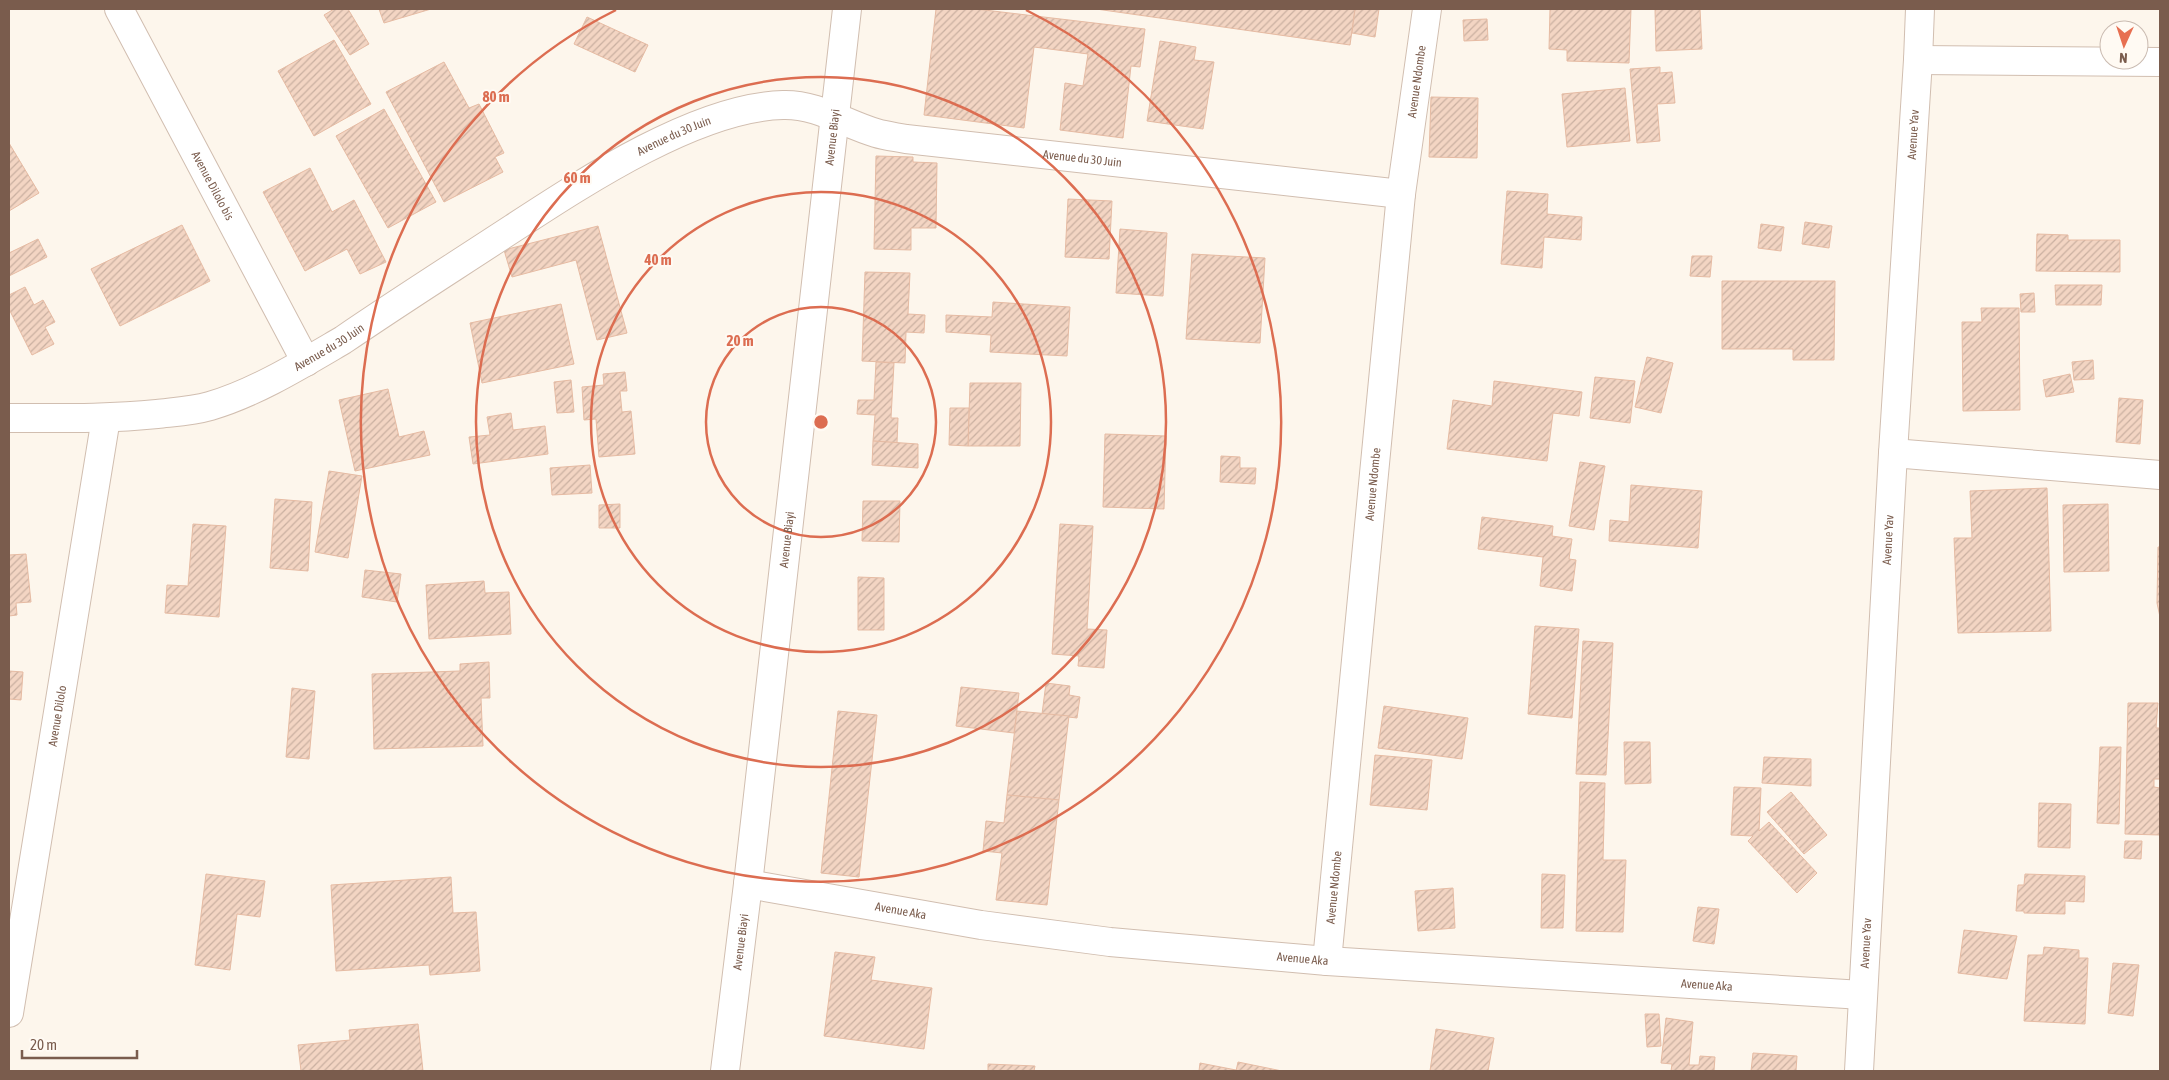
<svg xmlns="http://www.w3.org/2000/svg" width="2169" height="1080" viewBox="0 0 2169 1080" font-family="'Asap Condensed',sans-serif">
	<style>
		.building { fill: url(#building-hatch); stroke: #e6bba3 }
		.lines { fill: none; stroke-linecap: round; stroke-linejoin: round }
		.minor-casing { stroke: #d1beb0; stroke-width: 30 }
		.minor { stroke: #fff; stroke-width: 28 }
		.ring { fill: none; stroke: #dc6d51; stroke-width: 2.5 }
		.labels { text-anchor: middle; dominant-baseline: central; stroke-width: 4; stroke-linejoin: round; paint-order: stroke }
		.street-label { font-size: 12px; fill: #7a5c4d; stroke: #fffaf3 }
		.centre { fill: #dc6d51; stroke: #fffaf3; stroke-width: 2.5 }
		.ring-label { font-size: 15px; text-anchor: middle; font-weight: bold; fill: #dc6d51; stroke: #fffaf3; stroke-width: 4; stroke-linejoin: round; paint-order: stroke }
	</style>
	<defs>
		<pattern id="building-hatch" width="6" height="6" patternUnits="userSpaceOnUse" patternTransform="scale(1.25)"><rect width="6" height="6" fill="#f3d5c3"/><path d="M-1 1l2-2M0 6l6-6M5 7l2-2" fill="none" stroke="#cab0a1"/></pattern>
	</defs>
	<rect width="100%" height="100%" fill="#fdf6ec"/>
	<g class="building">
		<polygon points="334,9 348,9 369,44 350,55 324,15"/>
		<polygon points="379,9 431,9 384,23"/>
		<polygon points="936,9 976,9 1145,29 1140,67 1131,66 1123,138 1060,130 1065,83 1083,86 1088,54 1034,47 1024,128 924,115"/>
		<polygon points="1096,9 1355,9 1350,45"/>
		<polygon points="1355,9 1379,9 1375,37 1352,33"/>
		<polygon points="1550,9 1631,9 1629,63 1567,61 1567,50 1549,49"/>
		<polygon points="1655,9 1700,9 1702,49 1656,51"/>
		<polygon points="587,17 648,45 635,72 574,44"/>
		<polygon points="1487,19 1488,40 1464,41 1463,20"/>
		<polygon points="334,40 371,104 314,136 278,71"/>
		<polygon points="1160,41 1196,47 1194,60 1214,62 1203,129 1147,121"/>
		<polygon points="444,62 469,108 479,104 504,153 495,157 503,172 444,202 386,92"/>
		<polygon points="1660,67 1660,73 1672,72 1675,103 1657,104 1660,141 1637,143 1630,69"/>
		<polygon points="1625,88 1630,141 1567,147 1562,94"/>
		<polygon points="1431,97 1478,98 1477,158 1429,157"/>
		<polygon points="384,109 436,202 388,228 336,136"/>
		<polygon points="9,143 39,193 9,211"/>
		<polygon points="876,156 913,157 913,162 937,163 936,228 911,228 911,250 874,249"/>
		<polygon points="310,168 332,212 354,200 386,262 360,274 347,249 305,271 263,192"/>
		<polygon points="1507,191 1548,194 1547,214 1582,217 1581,240 1544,237 1542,268 1501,264"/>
		<polygon points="1068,199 1112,201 1109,259 1065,257"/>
		<polygon points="1805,222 1832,226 1829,248 1802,244"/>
		<polygon points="1761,224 1784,227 1781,251 1758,248"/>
		<polygon points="182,225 210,281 120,326 91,269"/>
		<polygon points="598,226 627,333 597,340 576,260 512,277 504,250"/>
		<polygon points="1120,229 1167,233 1163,296 1116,293"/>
		<polygon points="2037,234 2068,235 2068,240 2120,240 2120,272 2036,271"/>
		<polygon points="38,239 47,257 9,276 9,253"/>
		<polygon points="1192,254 1265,258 1260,343 1186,339"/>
		<polygon points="1692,256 1712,256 1710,277 1690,276"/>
		<polygon points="865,272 910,273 908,314 925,315 924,333 906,332 905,363 862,361"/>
		<polygon points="1722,281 1835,281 1834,360 1793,360 1793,349 1722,349"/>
		<polygon points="2055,285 2102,285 2101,305 2056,305"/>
		<polygon points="25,287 34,305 43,300 55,322 45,327 54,344 32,355 9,309 9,295"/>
		<polygon points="2034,293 2035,312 2021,312 2020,294"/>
		<polygon points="993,302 1070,307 1067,356 990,352 991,335 946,332 946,315 992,317"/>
		<polygon points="561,304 574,364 482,383 470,323"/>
		<polygon points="1981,308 2019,308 2020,410 1963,411 1962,322 1982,322"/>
		<polygon points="1647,357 1673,363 1661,413 1635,407"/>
		<polygon points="2093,360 2094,379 2074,380 2072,362"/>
		<polygon points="876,362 894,363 891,418 898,418 897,443 873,441 875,415 857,414 858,400 874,400"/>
		<polygon points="625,372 627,391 620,391 622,412 631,411 635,454 599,457 596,419 584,420 582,387 604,385 603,374"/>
		<polygon points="2070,374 2074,392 2046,397 2043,380"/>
		<polygon points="1595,377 1635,381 1630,423 1590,418"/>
		<polygon points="571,380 574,412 557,413 554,382"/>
		<polygon points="1494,381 1582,392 1579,416 1553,413 1547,461 1447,449 1453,400 1492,406"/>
		<polygon points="970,383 1021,383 1020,446 968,446"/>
		<polygon points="388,389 399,437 424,431 430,455 355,471 339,400"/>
		<polygon points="2119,398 2143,400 2140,444 2116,442"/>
		<polygon points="950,408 969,408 968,446 949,445"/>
		<polygon points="511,413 513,430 545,426 548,454 473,464 469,437 490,435 487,417"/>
		<polygon points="1105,434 1166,436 1164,509 1103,507"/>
		<polygon points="873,441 918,444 918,468 872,465"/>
		<polygon points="1221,456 1240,457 1240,468 1256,468 1255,484 1220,482"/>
		<polygon points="1580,462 1605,466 1594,530 1569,526"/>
		<polygon points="590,465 592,493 552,495 550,468"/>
		<polygon points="329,471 362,476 348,558 315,552"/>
		<polygon points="1631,485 1702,491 1698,548 1609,541 1610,520 1629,522"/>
		<polygon points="2047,488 2051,631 1958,633 1954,538 1972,538 1970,491"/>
		<polygon points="275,499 312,502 308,571 270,568"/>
		<polygon points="863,501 900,501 899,542 862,541"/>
		<polygon points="620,504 620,528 599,528 599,505"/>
		<polygon points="2108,504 2109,571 2064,572 2063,505"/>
		<polygon points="1482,517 1553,526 1552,536 1572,539 1569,559 1576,560 1572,591 1540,586 1543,557 1478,549"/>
		<polygon points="193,524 226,526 219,617 165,613 167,585 188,586"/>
		<polygon points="1060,524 1093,526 1087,629 1107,630 1104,668 1078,666 1079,656 1052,654"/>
		<polygon points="2158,547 2160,547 2160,617 2157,603"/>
		<polygon points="26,554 31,602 16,603 17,615 9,616 9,555"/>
		<polygon points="365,570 401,574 397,602 362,597"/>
		<polygon points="858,577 884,578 884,630 858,630"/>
		<polygon points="484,581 485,593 509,592 511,634 429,639 426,585"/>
		<polygon points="1535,626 1579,629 1572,718 1528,714"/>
		<polygon points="1583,641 1613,643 1606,775 1576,774"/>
		<polygon points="489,662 490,698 481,698 483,746 374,749 372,674 460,671 460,664"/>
		<polygon points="9,671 23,672 21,700 9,699"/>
		<polygon points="1046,683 1070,686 1069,695 1080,697 1077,718 1042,714"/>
		<polygon points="961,687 1019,693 1014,733 956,726"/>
		<polygon points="292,688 315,691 309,759 286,757"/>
		<polygon points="2128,703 2158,703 2156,728 2160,728 2160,779 2154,779 2154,787 2160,788 2160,835 2125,834"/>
		<polygon points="1384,706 1468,718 1462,759 1378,748"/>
		<polygon points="838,711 877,715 859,877 821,873"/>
		<polygon points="1017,711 1069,716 1059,800 1007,795"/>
		<polygon points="1624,742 1650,742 1651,783 1625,784"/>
		<polygon points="2100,747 2121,747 2119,824 2097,823"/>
		<polygon points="1375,755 1432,760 1427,810 1370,805"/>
		<polygon points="1764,757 1811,759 1811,786 1762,783"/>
		<polygon points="1580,782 1605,783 1603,860 1626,860 1623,932 1576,931"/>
		<polygon points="1734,787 1761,788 1759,831 1769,822 1817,873 1797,893 1748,841 1753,836 1731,835"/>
		<polygon points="1791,792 1827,835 1804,854 1767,812"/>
		<polygon points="1007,795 1059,800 1047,905 996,900 1002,853 983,851 986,821 1004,823"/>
		<polygon points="2039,803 2071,804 2070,848 2038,847"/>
		<polygon points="2125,841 2142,841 2141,859 2124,858"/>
		<polygon points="206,874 265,881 260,917 237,914 230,970 195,965"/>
		<polygon points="1542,874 1565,875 1563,928 1541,928"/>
		<polygon points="2025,874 2085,876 2084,902 2065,901 2065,914 2024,913 2024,911 2016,911 2018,885 2024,885"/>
		<polygon points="451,877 453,913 476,912 480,971 430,975 429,965 336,971 331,885"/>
		<polygon points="1453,888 1455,928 1418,931 1415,891"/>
		<polygon points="1698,907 1719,909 1714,944 1693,941"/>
		<polygon points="1964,930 2017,936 2007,979 1958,973"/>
		<polygon points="2044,947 2079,950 2079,958 2088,958 2085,1024 2024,1021 2028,955 2043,955"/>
		<polygon points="835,952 875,957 871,980 932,988 924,1049 824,1036"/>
		<polygon points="2113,963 2139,965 2133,1016 2108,1013"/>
		<polygon points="1645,1014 1659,1014 1661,1046 1647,1047"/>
		<polygon points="1666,1018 1693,1022 1689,1065 1699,1065 1700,1056 1715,1057 1714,1071 1671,1071 1672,1064 1661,1063"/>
		<polygon points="418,1024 423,1071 301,1071 298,1045 350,1040 349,1030"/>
		<polygon points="1436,1029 1494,1038 1488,1071 1430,1071"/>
		<polygon points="1753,1053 1797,1056 1796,1071 1751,1071"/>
		<polygon points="1238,1062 1282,1071 1236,1071"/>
		<polygon points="1200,1063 1236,1070 1236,1071 1199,1071"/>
		<polygon points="988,1064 1035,1066 1034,1071 988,1071"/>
	</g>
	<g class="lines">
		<defs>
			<g id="minor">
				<path id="s1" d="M 119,9 L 306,362"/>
				<polyline points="1918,60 2160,62"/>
				<path id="s2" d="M 9,418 C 58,418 108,419 157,414 C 174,412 193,411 210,406 C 255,393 302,364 343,340 C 394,305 446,272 498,238 C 572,190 693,107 783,105 C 817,104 845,124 876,133 C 886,136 896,137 906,139 L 1401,194"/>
				<polyline points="1893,453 2160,475"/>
				<path id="s3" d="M 748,884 L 981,925 L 1110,942 L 1327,961 L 1862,995"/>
				<path id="s4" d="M 1327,961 L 1401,194 L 1427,9"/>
				<path id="s5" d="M 9,1013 L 106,418"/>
				<path id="s6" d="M 725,1071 L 748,884 L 847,9"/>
				<path id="s7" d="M 1859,1071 L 1893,453 L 1918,60 L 1920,9"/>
			</g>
		</defs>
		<use href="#minor" class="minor-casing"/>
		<use href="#minor" class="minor"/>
	</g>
	<g class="ring">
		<circle cx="821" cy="422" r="115"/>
		<circle cx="821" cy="422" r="230"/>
		<circle cx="821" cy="422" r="345"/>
		<path d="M1026 10A460 460 0 1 1 616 10"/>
	</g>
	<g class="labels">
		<g class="street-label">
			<text stroke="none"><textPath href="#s4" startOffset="884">Avenue Ndombe</textPath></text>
			<text stroke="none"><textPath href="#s7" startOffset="938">Avenue Yav</textPath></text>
			<text stroke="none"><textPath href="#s2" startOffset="740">Avenue du 30 Juin</textPath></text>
			<text stroke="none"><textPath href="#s6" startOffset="940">Avenue Biayi</textPath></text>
			<text stroke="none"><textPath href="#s2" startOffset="1160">Avenue du 30 Juin</textPath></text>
			<text stroke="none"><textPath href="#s1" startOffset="200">Avenue Dilolo bis</textPath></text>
			<text stroke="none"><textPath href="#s2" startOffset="335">Avenue du 30 Juin</textPath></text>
			<text stroke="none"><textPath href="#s4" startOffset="479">Avenue Ndombe</textPath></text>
			<text stroke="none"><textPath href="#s6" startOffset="535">Avenue Biayi</textPath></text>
			<text stroke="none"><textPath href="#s7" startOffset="532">Avenue Yav</textPath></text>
			<text stroke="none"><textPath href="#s5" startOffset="301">Avenue Dilolo</textPath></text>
			<text stroke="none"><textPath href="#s4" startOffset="74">Avenue Ndombe</textPath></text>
			<text stroke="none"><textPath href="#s3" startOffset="155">Avenue Aka</textPath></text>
			<text stroke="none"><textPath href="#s6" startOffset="130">Avenue Biayi</textPath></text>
			<text stroke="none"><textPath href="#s7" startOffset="128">Avenue Yav</textPath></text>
			<text stroke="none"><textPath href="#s3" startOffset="560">Avenue Aka</textPath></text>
			<text stroke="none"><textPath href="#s3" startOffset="965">Avenue Aka</textPath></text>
		</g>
	</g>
	<circle cx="821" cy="422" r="8" class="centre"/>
	<g class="ring-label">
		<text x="496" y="102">80 m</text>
		<text x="577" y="183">60 m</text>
		<text x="658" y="265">40 m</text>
		<text x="740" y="346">20 m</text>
	</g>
	<rect width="2169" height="1080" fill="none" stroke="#7a5c4d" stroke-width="20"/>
	<g transform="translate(2124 45) rotate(183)"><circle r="24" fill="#fffaf3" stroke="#cabbb1"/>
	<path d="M0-4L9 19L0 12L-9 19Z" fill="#e76f51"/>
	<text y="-8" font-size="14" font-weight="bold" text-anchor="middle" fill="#7a5c4d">N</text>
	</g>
	<path d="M22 1050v8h115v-8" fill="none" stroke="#7a5c4d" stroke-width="2.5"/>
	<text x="30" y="1050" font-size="15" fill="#7a5c4d" stroke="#fffaf3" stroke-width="4" paint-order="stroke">20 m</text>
</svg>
